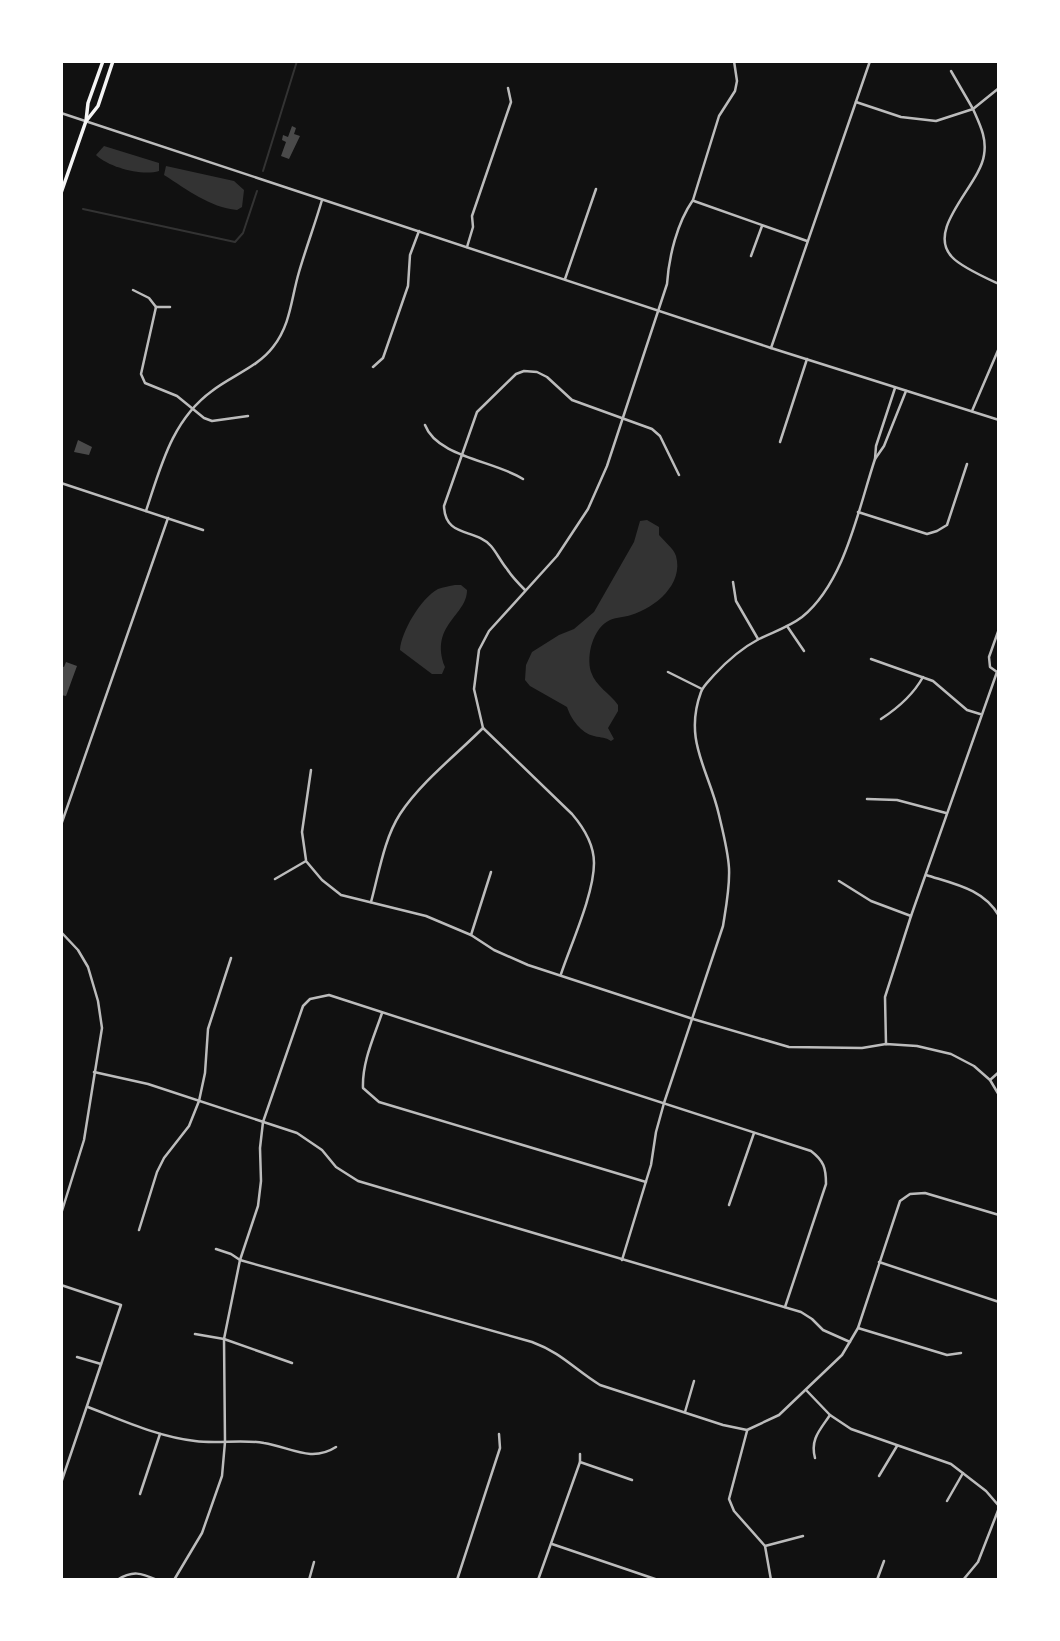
<svg xmlns="http://www.w3.org/2000/svg" width="1060" height="1641" viewBox="0 0 1060 1641" font-family="Cabin,sans-serif">
	<style>
		.water { fill: #333 }
		.lines { fill: none; stroke-linecap: round; stroke-linejoin: round }
		.stream { stroke: #333; stroke-width: 2 }
		.building { fill: #4a4a4a }
		.minor { stroke: #bcbcbc; stroke-width: 2.5 }
		.tertiary { stroke: #bcbcbc; stroke-width: 2.5 }
		.primary { stroke: #f5f5f5; stroke-width: 3.5 }
	</style>
	<rect width="100%" height="100%" fill="#111"/>
	<g class="water">
		<path d="M 104,146 L 159,163 L 159,171 C 142,176 110,168 96,155 Z"/>
		<path d="M 166,166 L 234,181 L 244,190 L 242,207 L 237,210 C 209,207 188,190 164,175 Z"/>
		<path d="M 647,520 L 659,527 L 659,535 C 664,541 674,549 676,556 C 684,584 655,608 631,615 C 625,617 617,617 610,620 C 593,628 586,655 591,672 C 596,687 610,693 618,705 L 618,711 L 608,728 L 614,739 L 611,741 C 605,737 602,738 594,736 C 581,733 571,719 567,707 L 530,686 L 525,680 L 526,665 L 532,652 L 559,635 L 574,629 L 594,612 L 634,542 L 640,521 Z"/>
		<path d="M 455,585 L 461,585 L 467,590 C 467,616 429,625 445,667 L 442,674 L 432,674 L 400,650 C 401,632 421,598 438,589 C 443,587 450,586 455,585 Z"/>
	</g>
	<g class="lines">
		<g class="stream">
			<polyline points="263,171 297,61"/>
			<polyline points="83,209 235,242 243,233 257,191"/>
		</g>
	</g>
	<g class="building">
		<polygon points="292,126 296,128 294,134 300,136 289,159 281,156 286,142 282,140 283,135 288,137"/>
		<polygon points="78,440 92,447 89,455 74,452"/>
		<polygon points="66,662 77,666 66,696 61,695 61,666 64,667"/>
	</g>
	<g class="lines">
		<g class="minor">
			<path d="M 999,88 L 973,109 C 980,125 987,138 984,155 C 980,185 925,229 952,257 C 961,267 986,278 999,284"/>
			<polyline points="856,102 901,117 936,121 973,109 951,71"/>
			<polyline points="694,201 807,241"/>
			<polyline points="467,247 473,227 472,216 511,102 508,88"/>
			<polyline points="751,256 762,226"/>
			<polyline points="565,279 596,189"/>
			<polyline points="133,290 149,298 156,307"/>
			<polyline points="156,307 141,374 145,383 177,396 204,418 212,421 248,416"/>
			<polyline points="156,307 170,307"/>
			<polyline points="771,348 870,61"/>
			<polyline points="373,367 383,358 408,286 410,255 419,231"/>
			<polyline points="972,411 999,348"/>
			<path d="M 425,425 C 437,457 495,461 523,479"/>
			<polyline points="780,442 807,359"/>
			<polyline points="875,459 884,446 906,391"/>
			<polyline points="61,483 203,530"/>
			<path d="M 146,511 C 161,466 172,420 212,391 C 231,376 258,367 273,347 C 291,324 291,299 299,272 C 306,248 315,224 322,200"/>
			<polyline points="858,512 927,534 937,531 947,525 967,464"/>
			<polyline points="733,582 736,601 758,639"/>
			<path d="M 525,590 C 519,584 512,577 507,569 C 501,562 497,553 491,546 C 475,528 445,538 444,506 L 477,412 L 516,374 L 524,371 L 537,372 L 547,377 L 572,400 L 652,429 L 660,436 L 679,475"/>
			<polyline points="787,626 804,651"/>
			<polyline points="871,659 933,681 967,710 980,714"/>
			<polyline points="668,672 702,689"/>
			<polyline points="997,672 990,667 989,657 999,629"/>
			<path d="M 881,719 C 898,708 913,695 923,677"/>
			<path d="M 483,728 L 572,814 C 584,828 594,844 594,863 C 594,894 571,944 561,974"/>
			<polyline points="867,799 897,800 946,813"/>
			<polyline points="61,825 168,518"/>
			<polyline points="306,860 302,832 311,770"/>
			<path d="M 926,875 C 954,884 984,889 999,916"/>
			<polyline points="275,879 306,861 322,880 341,895 426,916 471,935 494,950 528,965 693,1019 789,1047 862,1048 886,1044 917,1046 951,1054 974,1066 990,1080 999,1095"/>
			<polyline points="839,881 871,901 911,916"/>
			<path d="M 371,902 C 379,873 384,839 400,814 C 421,782 456,755 483,728 L 474,689 L 479,650 L 489,631 L 557,556 L 588,509 L 607,466 L 667,284 C 669,256 677,223 693,200 L 719,116 L 735,91 L 737,81 L 734,61"/>
			<polyline points="61,932 78,950 88,967 98,1001 102,1028 84,1140 61,1214"/>
			<polyline points="471,935 491,872"/>
			<path d="M 382,1013 C 374,1037 362,1062 363,1088 L 379,1102 L 646,1182"/>
			<polyline points="886,1044 885,997 911,916 997,672"/>
			<polyline points="94,1072 148,1084 297,1133 322,1150 336,1167 358,1181 801,1312 812,1319 823,1330 850,1342"/>
			<polyline points="990,1080 999,1072"/>
			<polyline points="729,1205 754,1133"/>
			<polyline points="139,1230 157,1172 164,1158 189,1126 199,1101 205,1073 208,1029 231,958"/>
			<path d="M 216,1249 L 231,1254 L 240,1260 L 532,1342 C 562,1353 574,1369 600,1385 L 723,1425 L 747,1430 L 779,1415 L 842,1355 L 858,1328 L 900,1201 L 910,1194 L 925,1193 L 999,1215"/>
			<path d="M 622,1260 L 651,1165 L 656,1132 L 664,1103 L 723,926 C 726,907 730,887 729,868 C 728,851 723,832 719,815 C 709,770 683,741 701,692 C 703,686 709,681 714,675 C 727,661 742,648 759,639 C 773,632 789,627 802,617 C 845,582 858,510 875,459 L 876,446 L 895,388"/>
			<polyline points="879,1262 999,1302"/>
			<polyline points="61,1285 121,1305 61,1483"/>
			<polyline points="858,1328 947,1355 961,1353"/>
			<polyline points="195,1334 224,1339 292,1363"/>
			<polyline points="77,1357 101,1364"/>
			<polyline points="807,1391 830,1415 851,1429 951,1464 986,1491 999,1506"/>
			<path d="M 88,1407 C 122,1420 158,1437 195,1441 C 218,1444 242,1439 264,1443 C 290,1447 311,1463 336,1447"/>
			<polyline points="685,1412 694,1381"/>
			<polyline points="747,1431 729,1499 734,1511 765,1546 771,1580"/>
			<polyline points="580,1454 580,1462 632,1480"/>
			<path d="M 815,1458 C 810,1439 820,1430 830,1415"/>
			<polyline points="879,1476 897,1446"/>
			<polyline points="140,1494 160,1434"/>
			<polyline points="947,1501 963,1473"/>
			<polyline points="552,1544 658,1580"/>
			<polyline points="765,1546 803,1536"/>
			<path d="M 117,1580 C 133,1570 141,1573 157,1580"/>
			<path d="M 174,1580 L 202,1533 L 222,1476 L 225,1442 L 224,1339 L 240,1260 L 258,1206 L 261,1181 L 260,1148 L 263,1122 L 303,1006 L 310,999 L 329,995 L 811,1151 C 824,1161 826,1168 826,1184 L 785,1307"/>
			<polyline points="309,1580 314,1562"/>
			<polyline points="457,1580 500,1448 499,1434"/>
			<polyline points="538,1580 580,1462"/>
			<polyline points="877,1580 884,1561"/>
		</g>
		<g class="tertiary">
			<polyline points="61,113 771,348 999,420"/>
			<polyline points="963,1580 978,1562 999,1508"/>
		</g>
		<g class="primary">
			<polyline points="87,120 98,106 113,61"/>
			<polyline points="61,193 86,121 88,103 103,61"/>
		</g>
	</g>
	<rect width="1060" height="1641" fill="none" stroke="#ffffff" stroke-width="126"/>
</svg>
